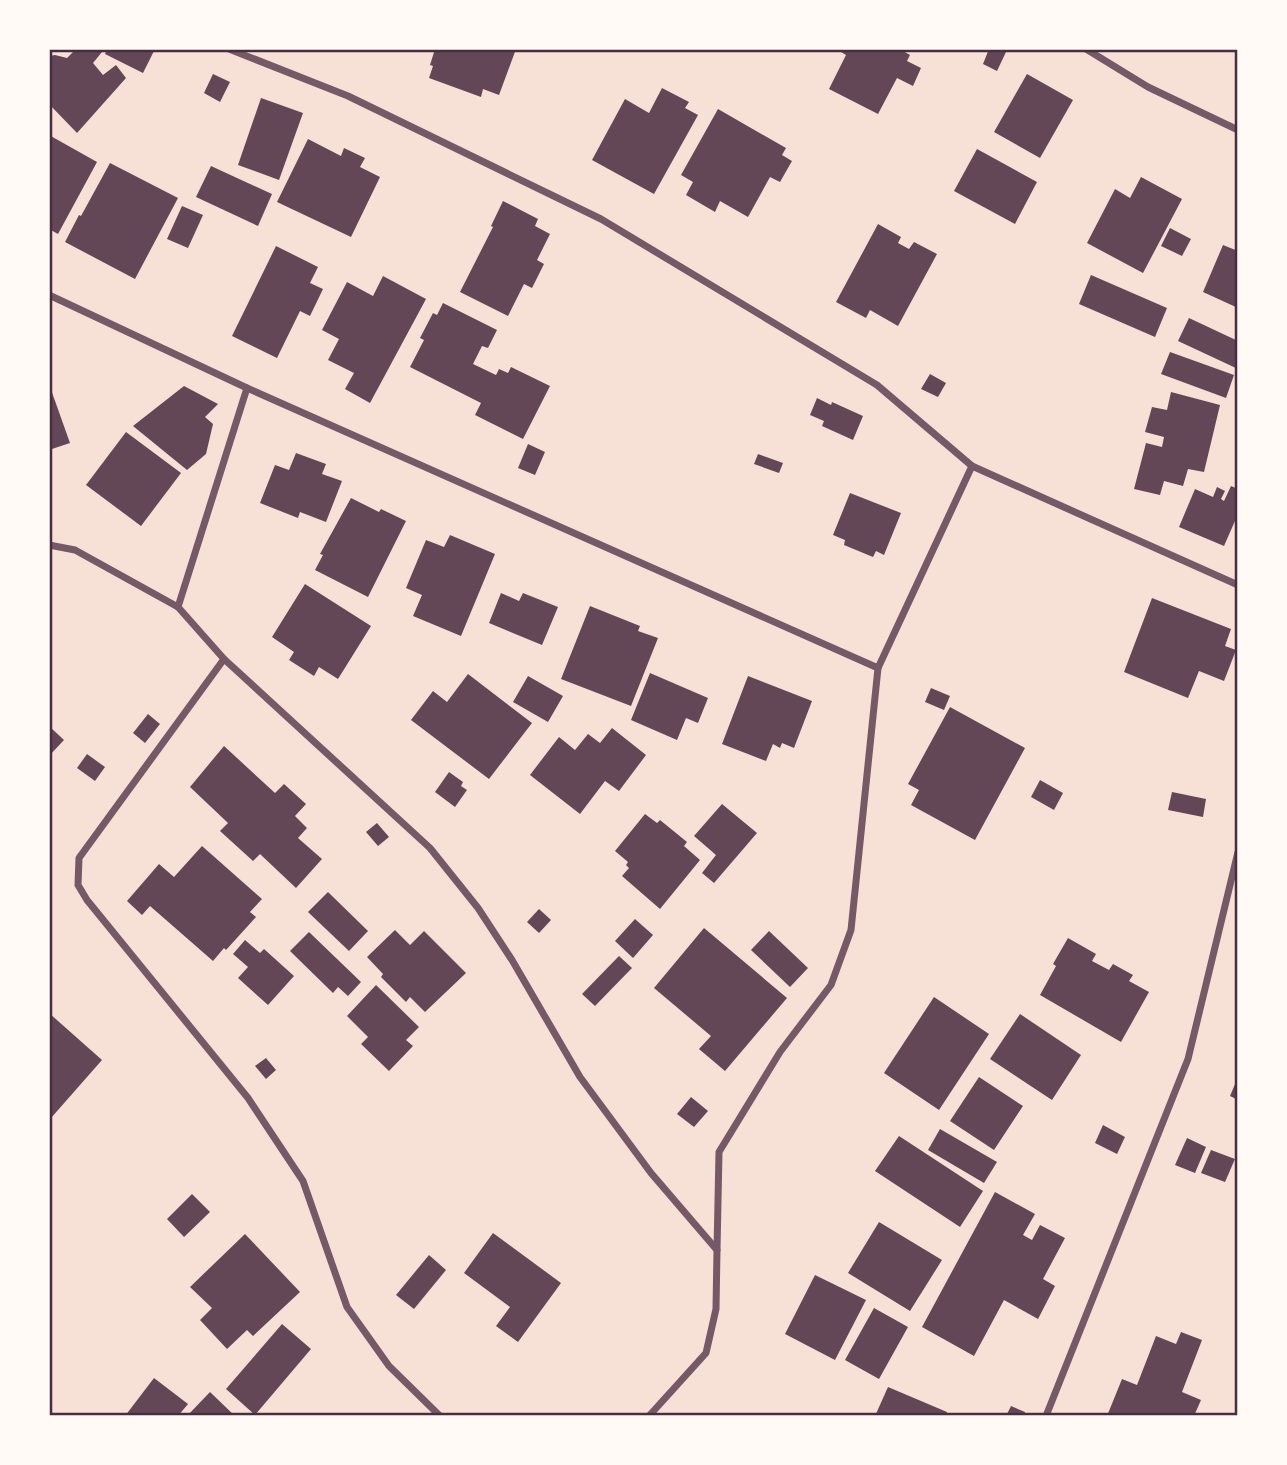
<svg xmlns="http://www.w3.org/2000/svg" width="1287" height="1465" viewBox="0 0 1287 1465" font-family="Commissioner,sans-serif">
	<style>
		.building { fill: #644757 }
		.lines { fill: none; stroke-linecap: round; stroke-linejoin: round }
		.minor { stroke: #755966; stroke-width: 7 }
		.neatline { fill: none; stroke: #4a2c40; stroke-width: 2.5 }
	</style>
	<rect width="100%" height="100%" fill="#f7e1d7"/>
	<g class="building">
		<polygon points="76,49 98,49 102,52 93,63 103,75 116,65 126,78 77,133 49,104 49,56 55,55 67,58"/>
		<polygon points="107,49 155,49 143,73 105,54"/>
		<polygon points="435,49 516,49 499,95 483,89 481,97 429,78 433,66 430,65"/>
		<polygon points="842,49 904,49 903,51 910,55 907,61 921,68 913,86 897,78 878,114 829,89 846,55 841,52"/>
		<polygon points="989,49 1006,52 997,71 983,64"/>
		<polygon points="213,74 230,82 220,102 204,93"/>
		<polygon points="1027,74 1073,100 1040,158 994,132"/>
		<polygon points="662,88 689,102 685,108 698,115 654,194 592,160 625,99 649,113"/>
		<polygon points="261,98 303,113 279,180 238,165"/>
		<polygon points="718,109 786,148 782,155 792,161 780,182 770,177 748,217 720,201 715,212 686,195 693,182 681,175"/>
		<polygon points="49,135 97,162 58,234 49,229"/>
		<polygon points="308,139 341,156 344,148 365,158 360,167 380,177 351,237 277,202"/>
		<polygon points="977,149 1037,182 1015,224 954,191"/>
		<polygon points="110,163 178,198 135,279 65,242 79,215 81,216"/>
		<polygon points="211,166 272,194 258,226 196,197"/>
		<polygon points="1141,177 1182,199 1143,273 1087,243 1115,189 1130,198"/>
		<polygon points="503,201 538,219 535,226 550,234 537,260 544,264 532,288 524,284 508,316 460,292 493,227 491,226"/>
		<polygon points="182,206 203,215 188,248 167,239"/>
		<polygon points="878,224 901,237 898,243 909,249 914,242 937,254 898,326 870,310 866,318 836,302"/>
		<polygon points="1170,228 1191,239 1182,256 1161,246"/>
		<polygon points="1223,245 1238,251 1238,308 1203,292"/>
		<polygon points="276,246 318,267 310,283 323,289 310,316 300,311 277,358 232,336"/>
		<polygon points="1091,275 1167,308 1155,337 1079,304"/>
		<polygon points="383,276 426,299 370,403 345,389 354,373 328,360 339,339 322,330 347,282 373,296"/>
		<polygon points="443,303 497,330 488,348 482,346 473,364 496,375 499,369 508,373 511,367 550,386 523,439 475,415 481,403 410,367 424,340 420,338 433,313 437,315"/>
		<polygon points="1189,318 1238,341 1238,369 1178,341"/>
		<polygon points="1170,352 1234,375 1226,398 1161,374"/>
		<polygon points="930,374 946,383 938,397 921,389"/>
		<polygon points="49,384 70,443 49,450"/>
		<polygon points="184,386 218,404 205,417 213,424 206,454 187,470 133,426"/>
		<polygon points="1171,392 1220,405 1204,472 1188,469 1183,486 1164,481 1160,495 1134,489 1146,443 1162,447 1164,437 1145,432 1152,407 1167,410"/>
		<polygon points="817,398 831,405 832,402 863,416 853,440 822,426 824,421 810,415"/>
		<polygon points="126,432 181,473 141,526 86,485"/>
		<polygon points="528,444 545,452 535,475 518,468"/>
		<polygon points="296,453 326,464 322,474 342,481 326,522 300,512 298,518 260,503 275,465 289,470"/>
		<polygon points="758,454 783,463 779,473 754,464"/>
		<polygon points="1231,486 1238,489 1238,514 1224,546 1179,527 1195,489 1213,497 1217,487 1225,491 1221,499 1224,501"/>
		<polygon points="850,493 901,513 884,555 876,551 873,557 844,545 845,540 833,535"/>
		<polygon points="351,498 379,512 381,509 406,521 368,597 315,570 323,555 320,554"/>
		<polygon points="450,535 495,554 461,636 413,616 422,595 406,588 426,540 444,547"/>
		<polygon points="305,584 371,626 338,679 319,667 314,676 289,660 294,652 272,637"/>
		<polygon points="501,593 519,601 523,593 558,607 542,645 489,623"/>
		<polygon points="1152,598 1231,629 1225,646 1236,650 1224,681 1199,671 1188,698 1124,672"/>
		<polygon points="590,606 640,626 638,631 658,638 631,706 561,679"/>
		<polygon points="650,673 708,698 698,723 686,718 677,740 631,720"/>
		<polygon points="468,674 532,723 489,779 411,720 433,691 447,702"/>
		<polygon points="528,676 563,696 548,722 513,702"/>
		<polygon points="748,676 812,701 794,748 782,743 780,748 773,744 766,761 722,744"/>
		<polygon points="931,688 950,696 944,710 925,702"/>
		<polygon points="950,707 1025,748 975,840 911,805 919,790 908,784"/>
		<polygon points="148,714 160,724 145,743 133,733"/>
		<polygon points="49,726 64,740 49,756"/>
		<polygon points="612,728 646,755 619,791 605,781 580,814 530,775 559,737 575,750 588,734 600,743"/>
		<polygon points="224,746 275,793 284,784 306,804 295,816 307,828 298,838 322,859 296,888 260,854 253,861 220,831 228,823 190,787"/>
		<polygon points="87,754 105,767 95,781 77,768"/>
		<polygon points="449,772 463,782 461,786 467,790 455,807 435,792"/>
		<polygon points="1040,780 1063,793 1054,810 1031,797"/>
		<polygon points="1172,792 1206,799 1203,817 1168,810"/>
		<polygon points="722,804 757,833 714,883 702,873 716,855 694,836"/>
		<polygon points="645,814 657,823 660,820 687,842 684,846 700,860 660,909 622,876 629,868 626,865 628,862 615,851"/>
		<polygon points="377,823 389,837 378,846 366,832"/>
		<polygon points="202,846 262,899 250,912 256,917 226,950 224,948 213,961 150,906 142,915 127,901 159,864 174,877"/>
		<polygon points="328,892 368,931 349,951 308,912"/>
		<polygon points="539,909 551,920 539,933 527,922"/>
		<polygon points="635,919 653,935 633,958 615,941"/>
		<polygon points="704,928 787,998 725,1071 699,1049 711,1036 654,988"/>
		<polygon points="395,930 410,945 424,931 466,973 425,1012 410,997 406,1002 381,977 383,974 367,957"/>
		<polygon points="769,931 808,968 790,987 751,950"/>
		<polygon points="309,932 361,982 348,996 338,987 333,993 290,951"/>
		<polygon points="1068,938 1096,954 1092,961 1109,970 1113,964 1133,975 1129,981 1149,992 1121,1042 1040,995 1056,966 1053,964"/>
		<polygon points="245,940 260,953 264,949 294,976 268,1005 238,978 248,967 233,954"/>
		<polygon points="619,956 632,968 595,1006 582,994"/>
		<polygon points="376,985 419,1027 406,1040 413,1046 389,1071 361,1044 368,1037 347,1016"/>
		<polygon points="934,997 989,1034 939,1110 884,1073"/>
		<polygon points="49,1013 102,1060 51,1118 49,1116"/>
		<polygon points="1020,1014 1081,1055 1052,1100 990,1059"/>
		<polygon points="266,1058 276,1070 266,1079 255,1066"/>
		<polygon points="979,1077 1023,1106 994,1150 950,1121"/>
		<polygon points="1238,1077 1238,1100 1230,1096"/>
		<polygon points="691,1097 708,1111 694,1127 677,1114"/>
		<polygon points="1103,1125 1125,1137 1117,1154 1095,1143"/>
		<polygon points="940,1129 997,1162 984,1183 928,1150"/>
		<polygon points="899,1136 983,1191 960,1227 875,1171"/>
		<polygon points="1187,1138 1206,1147 1195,1173 1175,1165"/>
		<polygon points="1211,1150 1235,1159 1225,1182 1201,1173"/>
		<polygon points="995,1192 1035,1214 1023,1235 1032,1240 1040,1225 1065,1238 1043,1279 1055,1286 1038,1319 1004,1300 974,1356 922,1327"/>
		<polygon points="192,1194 210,1212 184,1237 167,1219"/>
		<polygon points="879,1222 942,1260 910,1311 848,1273"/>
		<polygon points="493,1233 561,1283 518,1342 496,1326 510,1307 464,1273"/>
		<polygon points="245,1234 300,1292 253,1336 247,1330 227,1349 200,1320 212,1308 190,1287"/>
		<polygon points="429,1255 446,1270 414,1309 396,1295"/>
		<polygon points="815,1275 866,1300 835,1360 785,1334"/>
		<polygon points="874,1308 908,1327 879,1379 845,1360"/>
		<polygon points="282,1324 311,1349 255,1415 226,1389"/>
		<polygon points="1181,1332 1202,1340 1182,1392 1201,1400 1194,1416 1107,1416 1122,1379 1137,1385 1156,1336 1176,1344"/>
		<polygon points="154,1378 188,1404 178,1416 125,1416"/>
		<polygon points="888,1387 947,1412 946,1416 875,1416"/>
		<polygon points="210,1392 235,1416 187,1416"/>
		<polygon points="1011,1406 1025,1412 1024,1416 1006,1416"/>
	</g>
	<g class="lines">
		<g class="minor">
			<polyline points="229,49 348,96 601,219 877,385 972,466 1238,585"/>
			<polyline points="1086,49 1148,87 1238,130"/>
			<polyline points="49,295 247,388 878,668"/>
			<polyline points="49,545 75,550 178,607 224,659 430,848 478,908 512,960 580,1077 651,1173 717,1250 716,1309 706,1353 649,1416"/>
			<polyline points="178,607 247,388"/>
			<polyline points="224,659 79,858 78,885 87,900 248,1098 303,1181 347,1307 389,1366 440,1416"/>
			<polyline points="717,1250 719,1152 780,1052 831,985 851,930 878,668 972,466"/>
			<polyline points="1046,1416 1188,1059 1238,852"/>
		</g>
	</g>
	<rect width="1287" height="1465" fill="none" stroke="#fffaf5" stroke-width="102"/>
	<rect x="51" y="51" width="1185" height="1363" class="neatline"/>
</svg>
